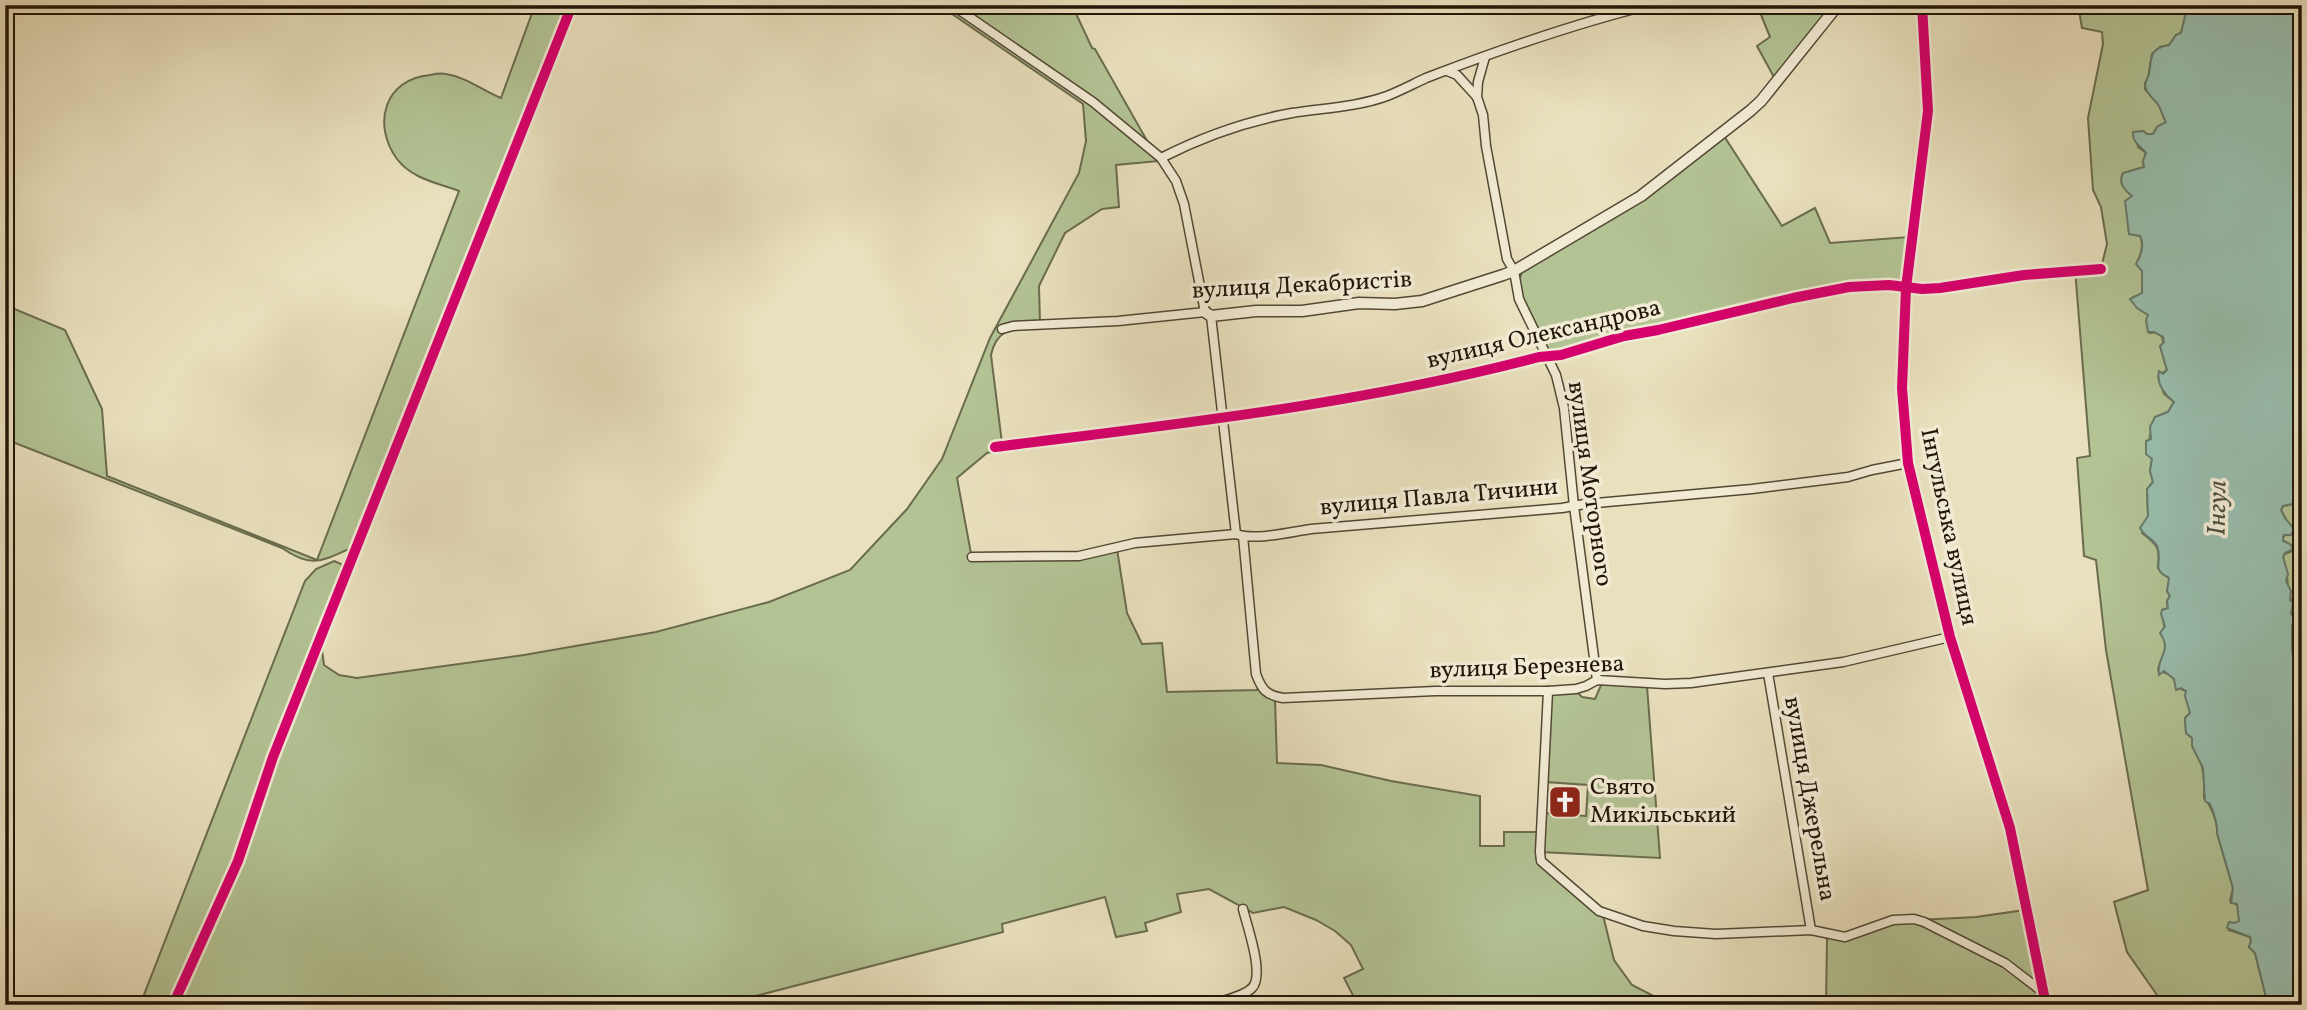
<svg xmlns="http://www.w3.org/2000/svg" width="2307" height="1010" viewBox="0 0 2307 1010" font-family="Vollkorn,serif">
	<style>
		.green { fill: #b3c394; stroke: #6a6c4e; stroke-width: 2 }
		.water { fill: #98bdac; stroke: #687a6a; stroke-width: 2 }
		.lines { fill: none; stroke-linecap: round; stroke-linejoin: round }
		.minor-casing { stroke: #534835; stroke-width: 11 }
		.tertiary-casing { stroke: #534835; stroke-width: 13 }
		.minor { stroke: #f1ebd4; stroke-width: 8 }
		.tertiary { stroke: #f1ebd4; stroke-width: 10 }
		.cycleway-casing { stroke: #f1ebd4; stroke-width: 15 }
		.cycleway { stroke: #d6006c; stroke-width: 10 }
		.labels { text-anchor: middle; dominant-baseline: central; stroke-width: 7; stroke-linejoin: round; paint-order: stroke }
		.street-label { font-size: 24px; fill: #211508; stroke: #f1ebd4 }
		.poi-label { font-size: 24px; fill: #211508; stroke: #f1ebd4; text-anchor: start }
		.water-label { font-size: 26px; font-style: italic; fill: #4b5041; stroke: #f1ebd4 }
	</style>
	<rect width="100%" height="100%" fill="#e9e0bd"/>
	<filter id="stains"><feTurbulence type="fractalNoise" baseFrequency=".00286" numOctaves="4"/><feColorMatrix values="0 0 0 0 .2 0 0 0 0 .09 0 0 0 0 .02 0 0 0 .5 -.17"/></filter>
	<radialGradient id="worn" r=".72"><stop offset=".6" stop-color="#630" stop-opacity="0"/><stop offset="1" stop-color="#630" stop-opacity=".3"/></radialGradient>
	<g class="green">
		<path d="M 535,5 L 565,5 L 353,547 C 322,561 312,569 282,548 L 5,439 L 5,305 L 65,330 L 102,409 L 107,476 L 317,560 L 459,191 C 438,183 412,179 397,159 C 372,125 384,79 430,75 C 435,74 441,73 446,74 C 466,77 482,90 501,98 Z"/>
		<path d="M 574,5 L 322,650 L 324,665 L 339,675 L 357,678 L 524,655 L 656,632 L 769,602 L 850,570 L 907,509 L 942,459 L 990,338 L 1079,173 L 1086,141 L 1083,104 L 939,5 L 949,5 L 1090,103 L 1159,161 L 1116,165 L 1119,207 L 1102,209 L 1065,233 L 1039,286 L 1040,323 C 1016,328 997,327 991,355 L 1002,443 L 996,451 L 987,453 L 957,478 L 972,559 L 1079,558 L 1117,549 L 1127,613 L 1142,644 L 1162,643 L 1167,692 L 1257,690 L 1259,686 L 1275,699 L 1277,763 L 1321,765 L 1391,781 L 1480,796 L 1480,846 L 1504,846 L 1504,832 L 1539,832 L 1540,862 L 1603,915 L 1614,960 L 1632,985 L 1671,1005 L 1358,1005 L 1344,978 L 1363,969 L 1351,945 L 1335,931 L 1316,920 L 1284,907 L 1253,913 L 1209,889 L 1177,894 L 1181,912 L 1145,923 L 1147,931 L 1116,937 L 1105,897 L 1002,924 L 1003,932 L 721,1005 L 174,1005 L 236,871 L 277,748 Z"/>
		<polygon points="955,5 1072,5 1092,48 1095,49 1150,146"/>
		<polygon points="1757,5 1834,5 1775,79 1757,46 1770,37"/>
		<path d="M 2078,5 L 2198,5 L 2187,11 L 2181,33 L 2176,35 L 2169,45 L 2160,47 L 2152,54 L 2148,78 L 2145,83 L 2145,89 L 2159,105 L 2166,122 L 2157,127 L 2153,134 L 2147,134 L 2143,131 L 2135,132 L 2138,147 L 2146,153 L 2143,161 L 2144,167 L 2123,173 C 2118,184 2125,190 2132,196 L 2127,209 L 2129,234 L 2140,236 C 2144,244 2141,255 2137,262 L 2142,271 L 2142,294 L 2133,297 C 2133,307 2143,309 2148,315 L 2147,322 L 2150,333 C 2158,331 2164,336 2163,344 L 2160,346 L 2167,370 L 2158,376 L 2164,394 L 2174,402 L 2168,412 L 2155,417 C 2150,428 2151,437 2147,448 L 2152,459 L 2150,471 L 2153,482 L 2147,489 L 2148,516 L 2142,533 C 2158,546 2160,546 2158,568 L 2170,578 L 2167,591 L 2170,596 L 2167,601 L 2168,608 L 2162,610 C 2162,622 2168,636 2166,649 C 2164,657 2159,662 2158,670 C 2167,674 2175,674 2176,687 L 2186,691 L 2190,713 L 2185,718 L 2186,733 L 2192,738 C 2192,747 2195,750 2199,758 C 2204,768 2205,788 2204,798 C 2211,805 2218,823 2217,833 L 2233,888 L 2230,901 L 2239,906 L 2239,921 L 2229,930 L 2250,937 L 2251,941 L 2249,947 L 2255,953 L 2268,1005 L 2158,1005 L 2157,995 L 2127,952 L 2114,902 L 2148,890 L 2106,650 L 2096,560 L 2084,556 L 2077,458 L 2090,456 L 2075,269 L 2102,264 L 2107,244 L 2101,207 L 2093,190 L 2088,118 L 2103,44 L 2102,32 L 2082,28 Z"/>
		<path d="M 1724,136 L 1782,226 L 1815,208 L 1830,243 L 1909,237 L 1903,277 L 1895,282 L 1872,283 L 1556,353 L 1548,351 C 1537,330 1508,291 1524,269 Z"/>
		<path d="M 2302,502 L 2302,719 L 2292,651 L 2292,626 L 2295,618 L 2291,614 L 2293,603 C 2287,595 2288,584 2287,575 C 2287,570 2284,563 2283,557 L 2285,554 L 2292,551 L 2293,547 L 2282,539 L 2286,534 L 2289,525 L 2281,510 L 2283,506 Z"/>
		<polygon points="334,561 341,564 344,570 239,854 170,1005 140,1005 305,581 316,569"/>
		<polygon points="1602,683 1647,686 1660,858 1541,852 1544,813 1586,816 1588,785 1546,782 1550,696 1552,693 1577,692 1582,697 1595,699"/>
		<polygon points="2025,910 2043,1005 1826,1005 1827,940 1825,936 1845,935 1879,922 1976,917"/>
	</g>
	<path class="water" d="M 2198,5 L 2302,5 L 2302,403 L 2299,408 L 2302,434 L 2298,433 L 2294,438 L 2302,452 L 2302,502 L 2283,506 L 2281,510 L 2285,518 L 2294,529 L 2291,535 L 2284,535 L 2283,537 L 2283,541 L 2290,544 L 2293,549 L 2285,553 L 2283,557 L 2288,574 L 2286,581 L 2291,591 L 2290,600 L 2293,603 L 2291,614 L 2295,618 L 2292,626 L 2292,650 L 2302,719 L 2302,1005 L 2268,1005 L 2255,953 L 2249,947 L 2251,941 L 2250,937 L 2227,928 L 2229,922 L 2235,923 L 2239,921 L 2237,904 L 2231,903 L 2233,888 L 2217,833 C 2218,826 2213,810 2210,804 L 2205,801 L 2203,768 L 2192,746 L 2192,738 L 2186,733 L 2185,718 L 2190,713 L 2185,696 L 2186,691 L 2181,688 L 2176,690 L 2174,679 L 2164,671 L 2159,675 C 2156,656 2173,652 2160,633 L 2165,626 L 2161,614 L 2162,610 L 2168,608 L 2167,601 L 2170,596 L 2167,591 L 2169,578 C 2151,569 2162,564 2158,549 C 2156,539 2145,538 2140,528 L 2148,516 L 2147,489 L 2153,482 L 2150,471 L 2152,459 L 2146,454 L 2146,441 L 2151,439 L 2150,427 L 2155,417 L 2168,412 L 2174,402 C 2164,394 2156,384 2159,371 L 2163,374 L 2167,370 L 2160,346 L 2164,342 L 2163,337 L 2154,332 L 2148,332 L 2146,320 L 2148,315 L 2137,308 L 2130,299 L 2142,293 L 2142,271 L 2136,264 C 2141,256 2145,244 2140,236 L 2129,234 L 2125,201 L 2132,196 C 2125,190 2118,184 2123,173 L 2144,167 L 2143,161 L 2146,153 C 2141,146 2132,143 2133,132 L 2143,131 L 2147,134 L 2153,134 L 2157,127 L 2166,122 C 2162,116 2161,107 2156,102 C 2153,99 2148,94 2146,89 C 2143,83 2148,79 2149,74 C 2152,56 2149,49 2169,45 L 2176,35 L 2181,33 L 2186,12 Z"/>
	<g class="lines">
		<defs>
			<g id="minor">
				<polyline points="952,5 1093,102 1161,158 1176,181 1184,204 1205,312 1118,321 1013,326 1002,329"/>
				<polyline points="1922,5 1928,111 1906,288 1902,388 1908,463 1950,637 2010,828 2046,1005"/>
				<polyline points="1485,57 1478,82 1477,97 1483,115 1486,146 1507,259 1514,271 1519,299 1556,375 1564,408 1574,506 1597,680"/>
				<polyline points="1447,71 1457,75 1477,97"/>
				<path d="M 1161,158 C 1202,137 1247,121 1292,113 C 1324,108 1357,107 1387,96 C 1400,91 1413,84 1426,78 C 1499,50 1573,24 1650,5"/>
				<polyline points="1211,316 1236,534"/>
				<path d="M 995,447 C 1177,424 1361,404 1539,357 L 1561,355 L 1624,336 L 1658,330 L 1793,298 L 1849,287 L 1889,285 L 1922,289 L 1940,288 L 2024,275 L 2101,269"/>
				<path d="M 1243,536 L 1256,674 C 1262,690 1266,695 1283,698 L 1435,691 L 1548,691 L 1576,689 L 1586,686 L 1597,680 L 1665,684 L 1691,683 L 1843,662 L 1950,637"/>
				<path d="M 972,557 L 1079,556 L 1135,543 L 1236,534 C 1255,541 1290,532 1311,529 L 1562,508 L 1585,504 L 1752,489 L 1848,477 L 1872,470 L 1908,463"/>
				<polyline points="1768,673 1811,930"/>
				<polyline points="1548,691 1540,852 1541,861 1599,911 1643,926 1674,931 1716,934 1811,930 1845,937 1893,920 1914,919 1924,922 2005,963 2044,993"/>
				<polyline points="173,1005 238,861 273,757 572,5"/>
				<path d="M 1211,1005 C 1223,1000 1243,997 1252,988 C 1265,975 1247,926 1243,909"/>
			</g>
			<polyline id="tertiary" points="1205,312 1211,316 1256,311 1302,311 1359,303 1395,304 1422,301 1503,275 1514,271 1641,196 1750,111 1761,101 1838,5"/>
		</defs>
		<use href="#minor" class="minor-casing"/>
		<use href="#tertiary" class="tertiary-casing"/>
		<use href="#minor" class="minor"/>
		<use href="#tertiary" class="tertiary"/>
		<defs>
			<g id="cycleway">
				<polyline points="1922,5 1928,111 1906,288 1902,388 1908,463 1950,637 2010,828 2046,1005"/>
				<path d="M 995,447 C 1177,424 1361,404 1539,357 L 1561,355 L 1624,336 L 1658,330 L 1793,298 L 1849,287 L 1889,285 L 1922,289 L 1940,288 L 2024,275 L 2101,269"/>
				<polyline points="173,1005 238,861 273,757 572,5"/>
			</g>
		</defs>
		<use href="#cycleway" class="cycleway-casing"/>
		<use href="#cycleway" class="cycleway"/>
	</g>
	<defs>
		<symbol id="church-square" viewBox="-11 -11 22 22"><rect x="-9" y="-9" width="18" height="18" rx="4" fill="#8f2418" stroke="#f1ebd4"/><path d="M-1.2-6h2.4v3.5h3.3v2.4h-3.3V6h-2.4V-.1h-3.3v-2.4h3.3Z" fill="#fff"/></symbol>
	</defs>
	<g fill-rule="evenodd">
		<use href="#church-square" x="1546" y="783" width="38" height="38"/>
	</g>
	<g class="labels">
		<g class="street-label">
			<text transform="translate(1302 286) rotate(-3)">вулиця Декабристів</text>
			<text transform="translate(1544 335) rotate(-13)">вулиця Олександрова</text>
			<text transform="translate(1589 484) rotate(82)">вулиця Моторного</text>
			<text transform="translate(1439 498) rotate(-5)">вулиця Павла Тичини</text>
			<text transform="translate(1948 527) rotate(78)">Інгульська вулиця</text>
			<text transform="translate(1527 668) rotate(-2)">вулиця Березнева</text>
			<text transform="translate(1809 799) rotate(80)">вулиця Джерельна</text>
		</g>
		<g class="poi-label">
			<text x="1590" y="788">Свято<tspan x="1590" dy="28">Микільський</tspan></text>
		</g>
		<g class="water-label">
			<text transform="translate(2218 508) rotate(-89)">Інгул</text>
		</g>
	</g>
	<rect width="2307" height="1010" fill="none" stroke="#e9e0bd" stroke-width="28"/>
	<rect x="7" y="7" width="2293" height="996" fill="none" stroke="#211508" stroke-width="3.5"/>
	<rect x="14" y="14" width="2279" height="982" fill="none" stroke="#211508" stroke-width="2"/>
	<rect width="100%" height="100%" filter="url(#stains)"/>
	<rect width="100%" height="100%" fill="url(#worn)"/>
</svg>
